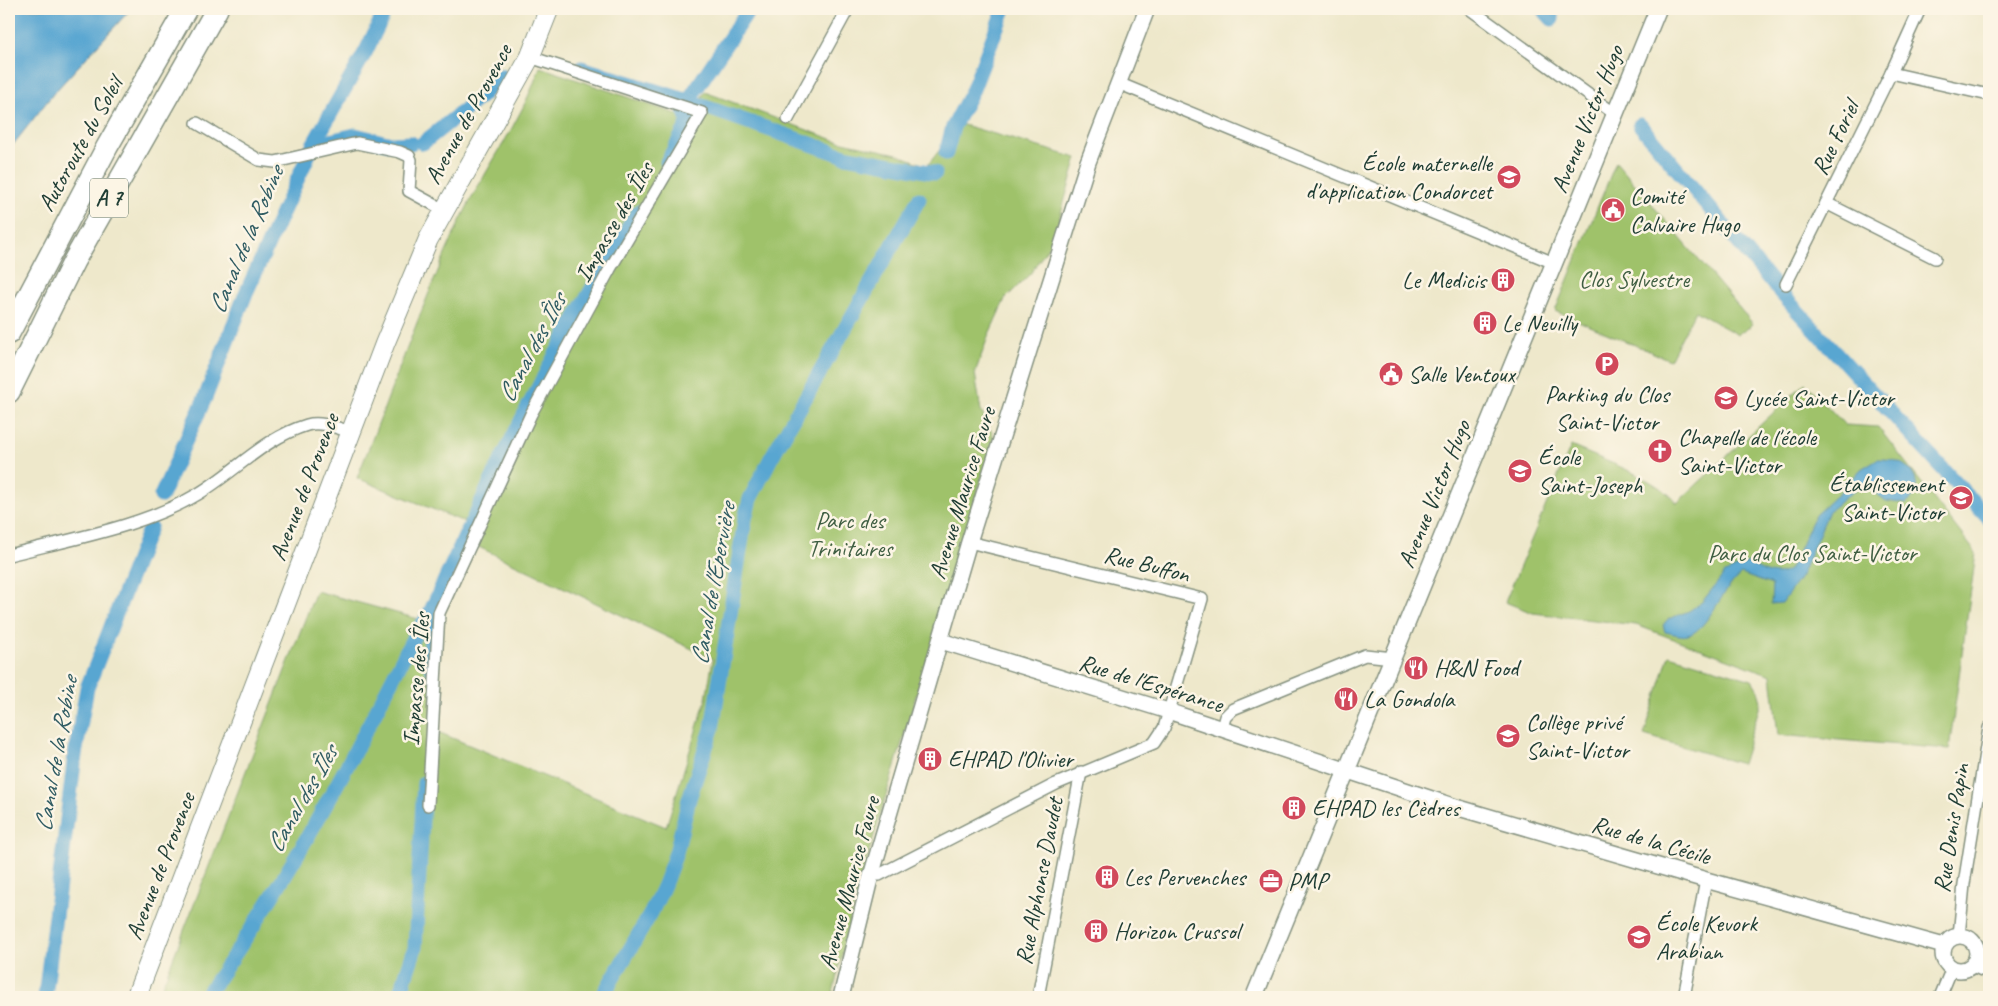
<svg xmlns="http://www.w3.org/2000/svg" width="1998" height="1006" viewBox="0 0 1998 1006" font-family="Caveat,sans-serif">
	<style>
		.green { fill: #9fc26b; stroke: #5f8050 }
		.water { fill: #58a6d1; stroke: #3c7282 }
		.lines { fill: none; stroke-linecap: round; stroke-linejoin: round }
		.canal { stroke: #58a6d1; stroke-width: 15 }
		.minor-casing { stroke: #869280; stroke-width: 14 }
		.tertiary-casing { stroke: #869280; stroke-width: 18 }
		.secondary-casing { stroke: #869280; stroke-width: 19 }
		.primary-casing { stroke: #869280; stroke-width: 21 }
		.motorway-casing { stroke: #869280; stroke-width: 24 }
		.minor { stroke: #fff; stroke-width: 11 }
		.tertiary { stroke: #fff; stroke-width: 15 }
		.secondary { stroke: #fff; stroke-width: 16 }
		.primary { stroke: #fff; stroke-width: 19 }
		.motorway { stroke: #fff; stroke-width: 21 }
		.labels { text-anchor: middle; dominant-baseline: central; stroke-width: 5; stroke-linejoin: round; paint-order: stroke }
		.shield { fill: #fcf5e5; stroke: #617469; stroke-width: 1 }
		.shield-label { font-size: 22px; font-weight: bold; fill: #1f3d34 }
		.street-label { font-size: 24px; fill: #1f3d34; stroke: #fcf5e5 }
		.poi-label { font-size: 24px; fill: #1f3d34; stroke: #fcf5e5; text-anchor: start }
		.park-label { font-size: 24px; fill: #3f5e42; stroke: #fcf5e5 }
		.water-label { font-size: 25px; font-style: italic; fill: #305c63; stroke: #fcf5e5 }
	</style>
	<rect width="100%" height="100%" fill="#fcf5e5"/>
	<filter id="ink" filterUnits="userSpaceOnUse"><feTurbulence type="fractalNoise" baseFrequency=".02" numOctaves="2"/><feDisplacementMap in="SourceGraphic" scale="10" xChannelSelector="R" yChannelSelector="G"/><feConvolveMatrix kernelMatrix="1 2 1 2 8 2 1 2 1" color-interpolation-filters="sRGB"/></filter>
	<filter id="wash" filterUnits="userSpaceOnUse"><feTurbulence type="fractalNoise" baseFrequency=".0096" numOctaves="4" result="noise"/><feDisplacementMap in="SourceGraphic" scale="20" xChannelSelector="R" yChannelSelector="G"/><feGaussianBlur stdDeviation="1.12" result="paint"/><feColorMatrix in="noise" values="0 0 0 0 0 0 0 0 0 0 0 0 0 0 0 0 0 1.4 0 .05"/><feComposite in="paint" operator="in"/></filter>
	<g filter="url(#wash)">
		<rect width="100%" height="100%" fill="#eee8cb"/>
		<g class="green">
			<path d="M 540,67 L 688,118 L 705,92 L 834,140 L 897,154 L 927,166 L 960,124 L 1077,158 L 1053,240 L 1030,274 L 1005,299 L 989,334 L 975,373 L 981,411 L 994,437 L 857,892 L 832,997 L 158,997 L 316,591 L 433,623 L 438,732 L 666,827 L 706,699 L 713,659 L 462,539 L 469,524 L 357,478 C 391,393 421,305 460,221 C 485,168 521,123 540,67 Z"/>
			<polygon points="1616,162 1753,324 1743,332 1742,331 1738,335 1695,311 1670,360 1555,311"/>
			<path d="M 1805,383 L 1845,425 L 1878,427 L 1976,553 L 1949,749 L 1778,735 L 1771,675 L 1636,625 L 1533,613 L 1505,602 L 1571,446 C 1600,459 1659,479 1677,503 Z"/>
			<polygon points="1669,655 1752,680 1758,690 1761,702 1742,764 1644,735"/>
		</g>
		<g class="water">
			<polygon points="9,9 131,9 53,94 9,150"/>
			<path d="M 1877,459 C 1882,459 1888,459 1893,460 C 1915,466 1926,490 1906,504 L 1886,501 L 1868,487 L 1861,485 L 1829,511 L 1801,576 L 1782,603 L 1771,604 L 1772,585 L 1741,574 C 1722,589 1707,631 1688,635 C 1681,637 1672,633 1665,632 L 1663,625 L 1668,619 L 1689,611 L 1702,602 L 1725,573 L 1748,563 C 1762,570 1776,580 1790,569 L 1815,515 L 1843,489 L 1861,469 Z"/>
		</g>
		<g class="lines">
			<g class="canal">
				<polyline points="1543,9 1552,19"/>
				<polyline points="581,68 688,101 845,156 935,173"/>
				<polyline points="688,101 749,9"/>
				<polyline points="1640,125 1779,291 1989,519"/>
				<polyline points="423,143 479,98 501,76"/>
				<polyline points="313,145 355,135 391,144 411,143"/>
				<polyline points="946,153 953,127 973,89 1004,9"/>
				<polyline points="667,162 689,122 684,110"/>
				<polyline points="161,496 205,398 246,293 313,145 366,51 386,9"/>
				<polyline points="428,617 431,645 431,668"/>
				<polyline points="45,997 75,755 87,688 150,527"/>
				<path d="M 205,997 C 288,882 353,758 416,632 L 428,617 C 491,478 557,341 638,212"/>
				<polyline points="399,997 415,948 424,783"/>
				<polyline points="602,997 651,913 664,885 676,853 689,799 712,729 745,519 750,499 771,458 919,199"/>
			</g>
		</g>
	</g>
	<g filter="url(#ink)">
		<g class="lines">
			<defs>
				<g id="minor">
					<polyline points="1470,9 1615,114"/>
					<polyline points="1891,73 1989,95"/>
					<polyline points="1118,83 1554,263"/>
					<polyline points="788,119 848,9"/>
					<polyline points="197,123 259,160 275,162 357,143 400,152 409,156 411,160 409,191 444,210"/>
					<polyline points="1826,203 1935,258"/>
					<polyline points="1786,284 1891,73 1920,9"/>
					<path d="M 9,555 C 70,539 143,527 198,494 C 235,472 264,438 307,425 C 321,421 337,428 351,432"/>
					<polyline points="1222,728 1225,717 1233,709 1365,655 1393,658"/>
					<polyline points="428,805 439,613 531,414 610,269 702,113 530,57"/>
					<polyline points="872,874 879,875 1056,784 1154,743 1164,728 1202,599 969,542"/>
					<polyline points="1959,936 1964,884 1989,728"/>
					<polyline points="1038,997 1081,772"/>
					<polyline points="1684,997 1706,880"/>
					<polyline points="1940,997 1952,968"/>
				</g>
				<g id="tertiary">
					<polyline points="941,641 1168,711 1459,808 1706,880 1944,946"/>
					<circle cx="1960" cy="953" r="17"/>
					<polyline points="1973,964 1989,971"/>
					<polyline points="841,997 869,883 969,542 1088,162 1147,9"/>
				</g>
				<polyline id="secondary" points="1254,997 1658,9"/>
				<polyline id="primary" points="136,997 385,343 428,240 530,57 549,9"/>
				<g id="motorway">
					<polyline points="9,333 107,147 186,9"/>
					<polyline points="9,392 74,261 217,9"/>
				</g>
			</defs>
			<use href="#minor" class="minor-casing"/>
			<use href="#tertiary" class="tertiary-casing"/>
			<use href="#secondary" class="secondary-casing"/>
			<use href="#primary" class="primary-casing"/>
			<use href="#motorway" class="motorway-casing"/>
			<use href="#minor" class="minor"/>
			<use href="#tertiary" class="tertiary"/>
			<use href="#secondary" class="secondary"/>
			<use href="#primary" class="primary"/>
			<use href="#motorway" class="motorway"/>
		</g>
	</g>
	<defs>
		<symbol id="school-disc" viewBox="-11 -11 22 22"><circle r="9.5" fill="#d1495b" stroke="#fcf5e5"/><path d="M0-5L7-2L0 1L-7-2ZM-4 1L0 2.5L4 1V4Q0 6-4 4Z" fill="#fff"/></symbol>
		<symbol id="civic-disc" viewBox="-11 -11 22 22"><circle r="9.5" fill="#d1495b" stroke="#fcf5e5"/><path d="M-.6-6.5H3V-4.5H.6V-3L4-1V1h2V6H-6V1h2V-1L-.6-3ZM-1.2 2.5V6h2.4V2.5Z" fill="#fff"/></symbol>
		<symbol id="building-disc" viewBox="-11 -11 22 22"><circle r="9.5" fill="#d1495b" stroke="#fcf5e5"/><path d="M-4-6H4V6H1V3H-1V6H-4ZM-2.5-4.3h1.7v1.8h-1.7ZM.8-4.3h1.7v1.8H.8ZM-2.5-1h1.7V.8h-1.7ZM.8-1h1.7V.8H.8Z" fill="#fff"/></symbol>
		<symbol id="parking-disc" viewBox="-11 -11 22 22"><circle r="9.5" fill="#d1495b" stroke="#fcf5e5"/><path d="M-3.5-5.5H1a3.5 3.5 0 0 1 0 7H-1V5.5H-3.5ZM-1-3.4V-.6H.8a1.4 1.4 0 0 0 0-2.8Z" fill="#fff"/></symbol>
		<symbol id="church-disc" viewBox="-11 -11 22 22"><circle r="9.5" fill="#d1495b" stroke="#fcf5e5"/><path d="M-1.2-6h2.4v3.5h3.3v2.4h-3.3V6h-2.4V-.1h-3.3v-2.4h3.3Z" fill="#fff"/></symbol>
		<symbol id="restaurant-disc" viewBox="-11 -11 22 22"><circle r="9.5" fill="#d1495b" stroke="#fcf5e5"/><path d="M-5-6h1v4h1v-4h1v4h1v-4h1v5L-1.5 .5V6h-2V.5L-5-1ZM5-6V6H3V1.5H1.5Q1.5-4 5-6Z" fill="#fff"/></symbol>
		<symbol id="office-disc" viewBox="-11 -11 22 22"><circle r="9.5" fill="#d1495b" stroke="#fcf5e5"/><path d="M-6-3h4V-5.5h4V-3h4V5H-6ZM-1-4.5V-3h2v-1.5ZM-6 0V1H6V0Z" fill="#fff"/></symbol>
	</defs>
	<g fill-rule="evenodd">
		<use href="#school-disc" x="1495" y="163" width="28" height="28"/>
		<use href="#civic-disc" x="1599" y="196" width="28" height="28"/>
		<use href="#building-disc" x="1489" y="266" width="28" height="28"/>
		<use href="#building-disc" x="1471" y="309" width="28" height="28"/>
		<use href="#parking-disc" x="1593" y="350" width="28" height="28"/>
		<use href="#civic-disc" x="1377" y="360" width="28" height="28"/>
		<use href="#school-disc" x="1712" y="384" width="28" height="28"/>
		<use href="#church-disc" x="1646" y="437" width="28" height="28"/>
		<use href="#school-disc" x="1506" y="457" width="28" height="28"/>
		<use href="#school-disc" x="1947" y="484" width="28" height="28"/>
		<use href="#restaurant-disc" x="1402" y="654" width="28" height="28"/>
		<use href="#restaurant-disc" x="1332" y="685" width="28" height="28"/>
		<use href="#school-disc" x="1494" y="722" width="28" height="28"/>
		<use href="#building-disc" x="916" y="745" width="28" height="28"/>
		<use href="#building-disc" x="1280" y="794" width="28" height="28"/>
		<use href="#building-disc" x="1093" y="863" width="28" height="28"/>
		<use href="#office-disc" x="1257" y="867" width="28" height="28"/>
		<use href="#building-disc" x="1082" y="917" width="28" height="28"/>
		<use href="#school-disc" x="1625" y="923" width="28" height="28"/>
	</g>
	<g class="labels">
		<rect class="shield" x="90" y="178.5" width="38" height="39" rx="4"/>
		<g class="shield-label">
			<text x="109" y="198">A 7</text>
		</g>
		<g class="street-label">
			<text transform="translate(468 114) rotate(-61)">Avenue de Provence</text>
			<text transform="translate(1587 119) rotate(-68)">Avenue Victor Hugo</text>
			<text transform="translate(1835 138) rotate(-64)">Rue Foriel</text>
			<text transform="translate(80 144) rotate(-61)">Autoroute du Soleil</text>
			<text transform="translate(614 222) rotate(-60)">Impasse des Îles</text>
			<text transform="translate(304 487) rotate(-69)">Avenue de Provence</text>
			<text transform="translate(962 493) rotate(-73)">Avenue Maurice Faure</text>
			<text transform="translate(1434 494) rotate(-68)">Avenue Victor Hugo</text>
			<text transform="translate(1147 564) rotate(14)">Rue Buffon</text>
			<text transform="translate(416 679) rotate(-85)">Impasse des Îles</text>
			<text transform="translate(1151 683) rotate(17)">Rue de l'Espérance</text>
			<text transform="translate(1951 828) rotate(-81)">Rue Denis Papin</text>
			<text transform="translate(1651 840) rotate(16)">Rue de la Cécile</text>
			<text transform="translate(160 866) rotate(-69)">Avenue de Provence</text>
			<text transform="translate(1039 881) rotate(-79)">Rue Alphonse Daudet</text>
			<text transform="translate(849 883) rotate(-75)">Avenue Maurice Faure</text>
		</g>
		<g class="poi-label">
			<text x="1492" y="163" text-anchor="end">École maternelle<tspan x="1492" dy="28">d'application Condorcet</tspan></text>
			<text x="1630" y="196">Comité<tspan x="1630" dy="28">Calvaire Hugo</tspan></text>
			<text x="1486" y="280" text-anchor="end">Le Medicis</text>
			<text x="1502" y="323">Le Neuilly</text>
			<text x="1408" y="374">Salle Ventoux</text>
			<text x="1607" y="394" text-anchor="middle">Parking du Clos<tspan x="1607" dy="28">Saint-Victor</tspan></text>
			<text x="1744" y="398">Lycée Saint-Victor</text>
			<text x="1678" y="437">Chapelle de l'école<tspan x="1678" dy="28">Saint-Victor</tspan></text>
			<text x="1538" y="457">École<tspan x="1538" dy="28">Saint-Joseph</tspan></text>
			<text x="1944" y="484" text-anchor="end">Établissement<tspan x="1944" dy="28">Saint-Victor</tspan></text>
			<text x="1434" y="668">H&amp;N Food</text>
			<text x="1364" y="699">La Gondola</text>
			<text x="1526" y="722">Collège privé<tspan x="1526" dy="28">Saint-Victor</tspan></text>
			<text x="948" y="759">EHPAD l'Olivier</text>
			<text x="1312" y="808">EHPAD les Cèdres</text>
			<text x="1124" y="877">Les Pervenches</text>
			<text x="1288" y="881">PMP</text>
			<text x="1656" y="923">École Kevork<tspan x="1656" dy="28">Arabian</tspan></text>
			<text x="1114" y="931">Horizon Crussol</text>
		</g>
		<g class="park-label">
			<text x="1634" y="279">Clos Sylvestre</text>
			<text x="850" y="520">Parc des<tspan x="850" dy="28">Trinitaires</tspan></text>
			<text x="1812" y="553">Parc du Clos Saint-Victor</text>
		</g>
		<g class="water-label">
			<text transform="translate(246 240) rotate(-67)">Canal de la Robine</text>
			<text transform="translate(532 348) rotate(-62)">Canal des Îles</text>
			<text transform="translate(713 584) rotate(-80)">Canal de l'Epervière</text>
			<text transform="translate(56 754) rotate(-80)">Canal de la Robine</text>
			<text transform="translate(302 799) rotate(-60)">Canal des Îles</text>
		</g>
	</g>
	<rect width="1998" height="1006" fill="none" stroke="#fcf5e5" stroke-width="30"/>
</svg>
